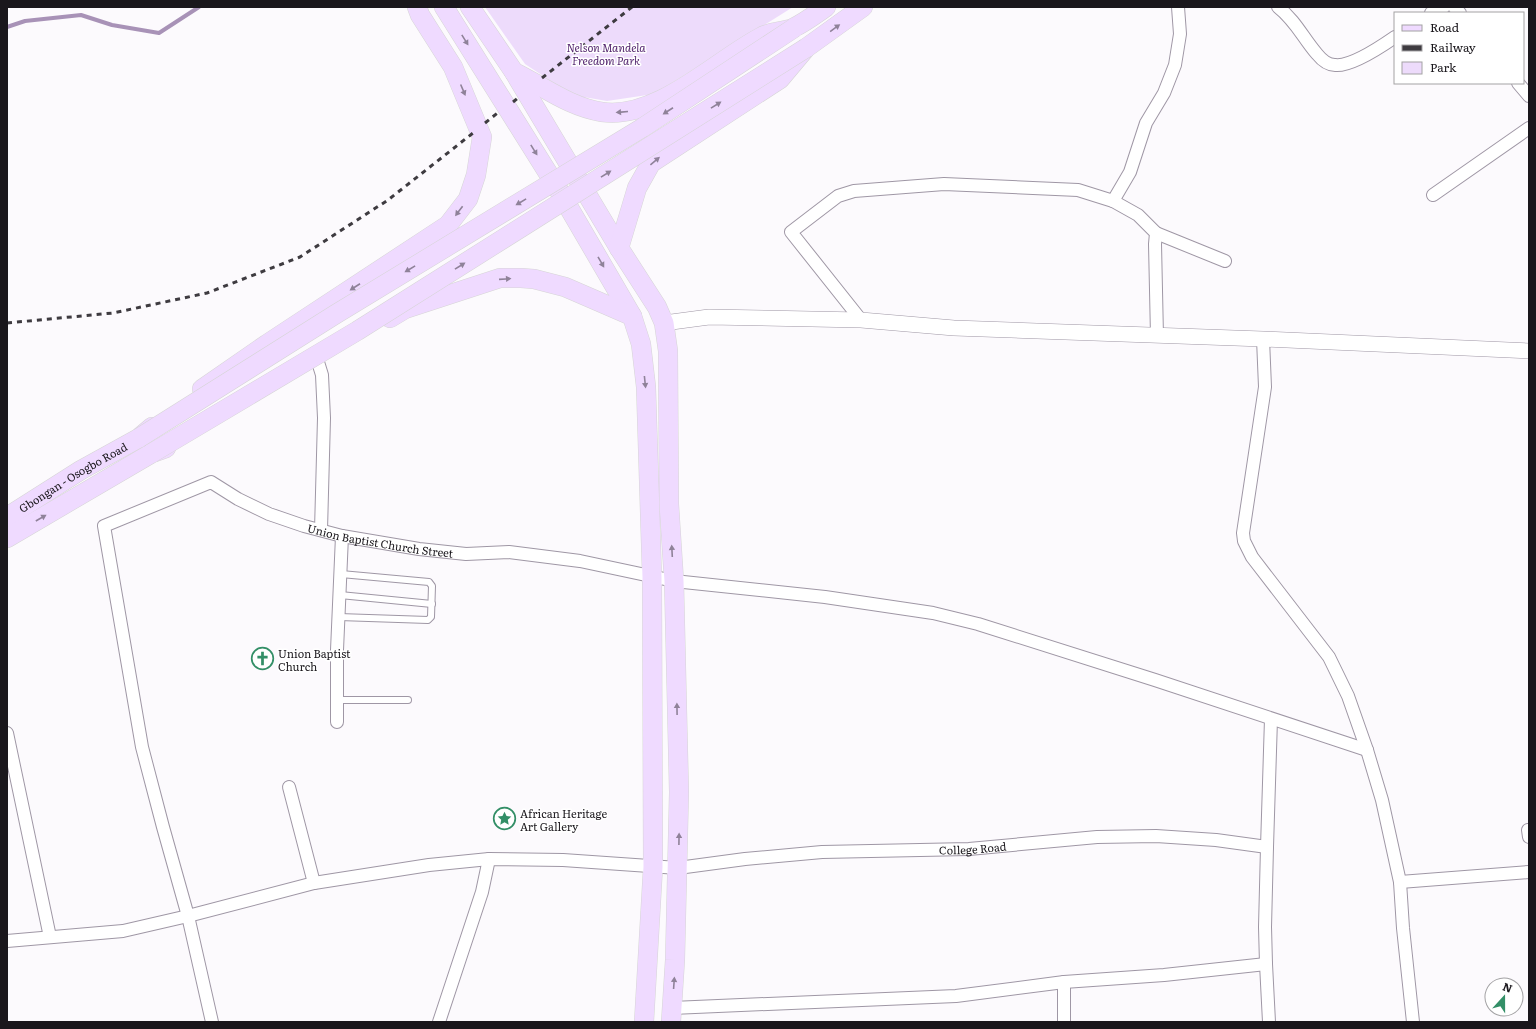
<svg xmlns="http://www.w3.org/2000/svg" width="1536" height="1029" viewBox="0 0 1536 1029" font-family="Literata,serif">
	<style>
		.green { fill: #eddbfb }
		.lines { fill: none; stroke-linecap: round; stroke-linejoin: round }
		.stream { stroke: #a892b7; stroke-width: 4 }
		.service-casing { stroke: #9f97a5; stroke-width: 8 }
		.minor-casing { stroke: #9f97a5; stroke-width: 14 }
		.tertiary-casing { stroke: #9f97a5; stroke-width: 16 }
		.primary-casing { stroke: #d6d5d6; stroke-width: 20 }
		.service { stroke: #fff; stroke-width: 6 }
		.minor { stroke: #fff; stroke-width: 12 }
		.tertiary { stroke: #fff; stroke-width: 15 }
		.primary { stroke: #efdaff; stroke-width: 19 }
		.rail { stroke: #3e3b40; stroke-width: 3; stroke-dasharray: 5 5; stroke-linecap: butt }
		.primary-bridge-casing { stroke: #d6d5d6; stroke-width: 20; stroke-linecap: butt }
		.primary-bridge { stroke: #efdaff; stroke-width: 19 }
		.oneway { fill: #8f8299 }
		.labels { text-anchor: middle; dominant-baseline: central; stroke-width: 3; stroke-linejoin: round; paint-order: stroke }
		.park-label { font-size: 11px; font-style: italic; fill: #54266f; stroke: #fff }
		.street-label { font-size: 11px; fill: #1a171c; stroke: #fff }
		.poi-label { font-size: 11px; fill: #1a171c; stroke: #fff; text-anchor: start }
	</style>
	<rect width="100%" height="100%" fill="#fcfafd"/>
	<polygon class="green" points="485,7 793,7 654,94 607,101 572,95 525,64"/>
	<g class="lines">
		<polyline class="stream" points="7,27 25,21 81,15 112,25 159,33 199,7"/>
		<defs>
			<g id="service">
				<polyline points="340,595 432,604"/>
				<polyline points="339,617 428,620 431,617 432,586 429,582 341,574"/>
				<polyline points="337,700 408,700"/>
			</g>
			<g id="minor">
				<path d="M 1278,7 C 1296,21 1303,38 1317,54 C 1321,59 1328,65 1335,65 C 1351,67 1382,46 1395,37"/>
				<polyline points="1454,7 1460,13"/>
				<polyline points="1431,13 1444,7"/>
				<polyline points="1518,83 1529,96"/>
				<polyline points="1433,195 1529,128"/>
				<polyline points="1113,201 1130,172 1146,123 1164,93 1175,65 1180,34 1178,7"/>
				<polyline points="1156,233 1225,261"/>
				<polyline points="861,320 791,232 838,196 854,191 944,184 1078,190 1113,201 1138,215 1156,233 1155,244 1157,336"/>
				<polyline points="1263,339 1265,387 1243,533 1244,541 1252,557 1329,657 1348,696 1367,750 1382,800 1400,882 1403,928 1413,1022"/>
				<polyline points="318,362 322,375 324,418 321,530"/>
				<polyline points="337,722 337,650 342,536"/>
				<polyline points="7,733 50,937"/>
				<polyline points="289,787 314,883"/>
				<polyline points="1528,830 1529,837"/>
				<polyline points="1400,882 1529,872"/>
				<path id="s1" d="M 7,941 L 123,931 L 188,916 L 314,883 L 429,865 L 489,859 L 563,860 L 678,868 L 745,859 L 822,852 L 969,849 L 1097,837 L 1156,836 L 1216,840 L 1267,847"/>
				<polyline points="1064,982 1064,1022"/>
				<polyline points="672,1008 956,996 1064,982 1164,975 1266,964"/>
				<path id="s2" d="M 212,1022 L 188,916 L 163,827 L 142,747 L 104,526 L 211,482 L 238,499 L 269,514 L 304,526 L 342,536 L 419,549 L 466,554 L 509,552 L 580,561 L 674,581 L 825,597 L 933,613 L 978,624 L 1155,680 L 1367,750"/>
				<polyline points="439,1022 482,892 489,859"/>
				<polyline points="1269,1022 1266,964 1265,927 1267,847 1271,719"/>
			</g>
			<polyline id="tertiary" points="664,323 709,317 861,320 954,328 1263,339 1529,351"/>
			<g id="primary">
				<polyline points="444,7 558,189 632,316 641,344 646,387 652,577 653,867 644,1022"/>
				<polyline points="470,7 514,72 619,248 657,307 664,323 668,351 669,504 674,581 679,792 675,960 671,1022"/>
				<path d="M 514,72 C 543,86 569,107 602,112 C 657,120 715,61 761,37 C 770,31 783,32 793,28 C 804,23 816,14 826,7"/>
				<polyline points="619,248 637,188 651,163 780,79 806,48 863,7"/>
				<polyline points="390,318 405,309 500,278 521,278 534,279 565,287 632,316"/>
				<polyline points="202,389 267,344 448,225 468,199 476,175 482,137 453,67 420,15 417,7"/>
				<path id="s3" d="M 7,517 L 81,470 L 139,438 L 152,427"/>
				<polyline points="7,538 152,453 166,448"/>
			</g>
		</defs>
		<use href="#service" class="service-casing"/>
		<use href="#minor" class="minor-casing"/>
		<use href="#tertiary" class="tertiary-casing"/>
		<use href="#primary" class="primary-casing"/>
		<use href="#service" class="service"/>
		<use href="#minor" class="minor"/>
		<use href="#tertiary" class="tertiary"/>
		<use href="#primary" class="primary"/>
		<g class="rail">
			<polyline points="542,78 632,7"/>
			<polyline points="513,102 519,97"/>
			<polyline points="485,123 500,111"/>
			<polyline points="7,323 113,313 207,293 300,257 388,200 473,133"/>
		</g>
		<defs>
			<g id="primary-bridge">
				<polyline points="139,438 336,314 642,128 794,28"/>
				<polyline points="152,453 357,331 806,48"/>
			</g>
		</defs>
		<use href="#primary-bridge" class="primary-bridge-casing"/>
		<use href="#primary-bridge" class="primary-bridge"/>
	</g>
	<defs><path id="oneway-solid" d="M-6-.8H1V-3.2L6.5 0L1 3.2V.8H-6Z"/></defs>
	<g class="oneway">
		<use href="#oneway-solid" transform="translate(835 28) rotate(-36)"/>
		<use href="#oneway-solid" transform="translate(465 40) rotate(58)"/>
		<use href="#oneway-solid" transform="translate(463 90) rotate(67)"/>
		<use href="#oneway-solid" transform="translate(716 105) rotate(-32)"/>
		<use href="#oneway-solid" transform="translate(668 111) rotate(147)"/>
		<use href="#oneway-solid" transform="translate(622 112) rotate(175)"/>
		<use href="#oneway-solid" transform="translate(534 150) rotate(58)"/>
		<use href="#oneway-solid" transform="translate(655 161) rotate(-40)"/>
		<use href="#oneway-solid" transform="translate(606 174) rotate(-32)"/>
		<use href="#oneway-solid" transform="translate(521 202) rotate(149)"/>
		<use href="#oneway-solid" transform="translate(459 211) rotate(127)"/>
		<use href="#oneway-solid" transform="translate(601 262) rotate(60)"/>
		<use href="#oneway-solid" transform="translate(460 266) rotate(-32)"/>
		<use href="#oneway-solid" transform="translate(410 269) rotate(149)"/>
		<use href="#oneway-solid" transform="translate(505 279) rotate(-4)"/>
		<use href="#oneway-solid" transform="translate(355 287) rotate(147)"/>
		<use href="#oneway-solid" transform="translate(645 382) rotate(84)"/>
		<use href="#oneway-solid" transform="translate(41 518) rotate(-30)"/>
		<use href="#oneway-solid" transform="translate(672 551) rotate(-93)"/>
		<use href="#oneway-solid" transform="translate(677 709) rotate(-91)"/>
		<use href="#oneway-solid" transform="translate(679 839) rotate(-89)"/>
		<use href="#oneway-solid" transform="translate(674 983) rotate(-86)"/>
	</g>
	<defs>
		<symbol id="church-ring" viewBox="-11 -11 22 22"><circle r="9.5" fill="#fff" stroke="#338f67" stroke-width="1.5"/><path d="M-1.2-6h2.4v3.5h3.3v2.4h-3.3V6h-2.4V-.1h-3.3v-2.4h3.3Z" fill="#338f67"/></symbol>
		<symbol id="sight-ring" viewBox="-11 -11 22 22"><circle r="9.5" fill="#fff" stroke="#338f67" stroke-width="1.5"/><path d="M0-6L1.8-2.2L6-1.7L2.9 1.2L3.7 5.4L0 3.3L-3.7 5.4L-2.9 1.2L-6-1.7L-1.8-2.2Z" fill="#338f67"/></symbol>
	</defs>
	<g fill-rule="evenodd">
		<use href="#church-ring" x="250" y="646" width="25" height="25"/>
		<use href="#sight-ring" x="492" y="806" width="25" height="25"/>
	</g>
	<g class="labels">
		<g class="park-label">
			<text x="606" y="47">Nelson Mandela<tspan x="606" dy="13">Freedom Park</tspan></text>
		</g>
		<g class="street-label">
			<text stroke="none"><textPath href="#s3" startOffset="77">Gbongan - Osogbo Road</textPath></text>
			<text stroke="none"><textPath href="#s2" startOffset="805">Union Baptist Church Street</textPath></text>
			<text stroke="none"><textPath href="#s1" startOffset="975">College Road</textPath></text>
		</g>
		<g class="poi-label">
			<text x="278" y="653">Union Baptist<tspan x="278" dy="13">Church</tspan></text>
			<text x="520" y="813">African Heritage<tspan x="520" dy="13">Art Gallery</tspan></text>
		</g>
	</g>
	<rect width="1536" height="1029" fill="none" stroke="#1a171c" stroke-width="16"/>
	<rect x="1394" y="12" width="130" height="72" fill="#ffffff" stroke="#a3a2a4"/>
	<rect x="1402" y="25" width="20" height="6" fill="#efdaff" stroke="#a3a2a4"/>
	<text x="1430" y="32" font-size="12" fill="#1a171c">Road</text>
	<rect x="1402" y="45" width="20" height="6" fill="#3e3b40" stroke="#a3a2a4"/>
	<text x="1430" y="52" font-size="12" fill="#1a171c">Railway</text>
	<rect x="1402" y="62" width="20" height="12" fill="#eddbfb" stroke="#a3a2a4"/>
	<text x="1430" y="72" font-size="12" fill="#1a171c">Park</text>
	<g transform="translate(1504 997) rotate(21)"><circle r="19" fill="#ffffff" stroke="#a3a2a4"/>
	<path d="M0-3L7 15L0 10L-7 15Z" fill="#338f67"/>
	<text y="-6" font-size="11" font-weight="bold" text-anchor="middle" fill="#1a171c">N</text>
	</g>
</svg>
